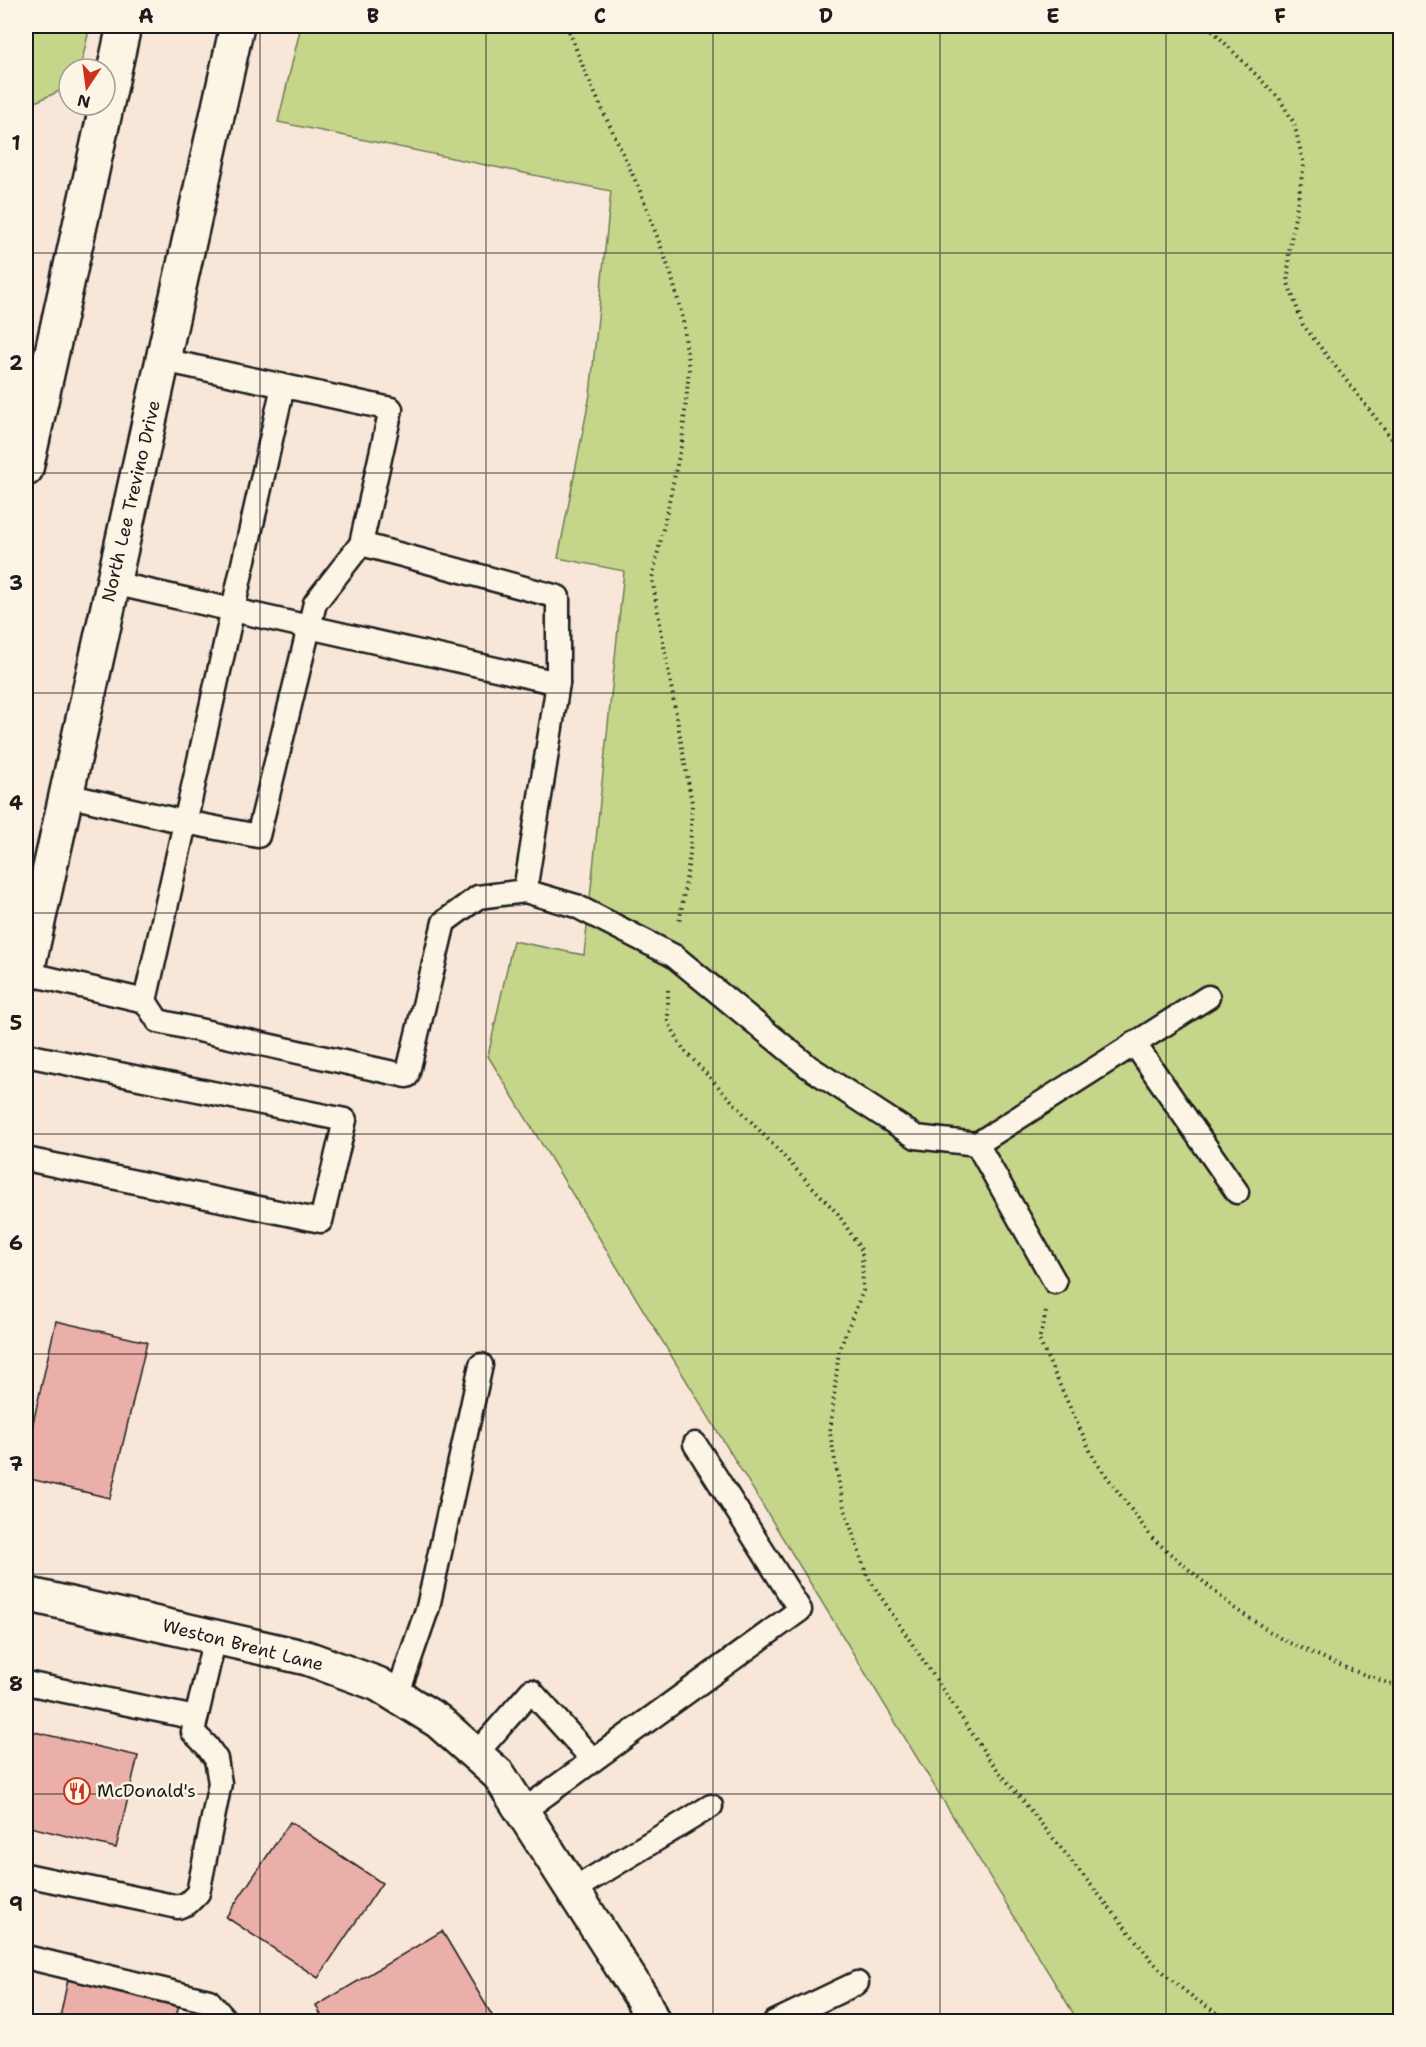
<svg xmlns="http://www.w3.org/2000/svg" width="1426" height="2047" viewBox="0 0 1426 2047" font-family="'Shantell Sans',sans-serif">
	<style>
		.green { fill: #c5d68b; stroke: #707954; stroke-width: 1.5 }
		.building { fill: #eaafa8; stroke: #1c1c1c; stroke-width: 1.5 }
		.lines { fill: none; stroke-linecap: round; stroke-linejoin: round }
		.lane-casing { stroke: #1c1c1c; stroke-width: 27 }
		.street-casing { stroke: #1c1c1c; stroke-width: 38 }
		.secondary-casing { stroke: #1c1c1c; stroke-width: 38 }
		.path { stroke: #1c1c1c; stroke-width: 4; stroke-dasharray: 1.5 4.5; stroke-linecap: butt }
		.lane { stroke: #fcf5e5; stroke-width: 22 }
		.street { stroke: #fcf5e5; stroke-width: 33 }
		.secondary { stroke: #fcf5e5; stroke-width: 33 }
		.grid { fill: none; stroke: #1c1c1c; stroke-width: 1.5; stroke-opacity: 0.55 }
		.labels { text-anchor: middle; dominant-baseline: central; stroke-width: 5; stroke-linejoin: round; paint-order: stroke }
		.street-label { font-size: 18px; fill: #1c1c1c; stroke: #fcf5e5 }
		.poi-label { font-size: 18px; fill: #1c1c1c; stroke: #fcf5e5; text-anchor: start }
		.neatline { fill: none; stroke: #1c1c1c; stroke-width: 2 }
		.grid-label { font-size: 20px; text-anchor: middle; font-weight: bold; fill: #1c1c1c }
	</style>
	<rect width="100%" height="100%" fill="#f8e7d9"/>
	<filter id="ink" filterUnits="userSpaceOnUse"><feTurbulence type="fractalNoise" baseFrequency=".0167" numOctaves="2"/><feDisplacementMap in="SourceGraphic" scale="12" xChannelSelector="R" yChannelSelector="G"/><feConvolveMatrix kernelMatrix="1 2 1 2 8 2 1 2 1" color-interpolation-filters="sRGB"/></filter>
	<g filter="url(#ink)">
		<g class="green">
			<polygon points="26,26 90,26 80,69 69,69 69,87 26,106"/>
			<polygon points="301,26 1400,26 1400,2021 1078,2021 488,1056 513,941 584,955 624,571 558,558 590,395 611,191 278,122"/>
		</g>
		<g class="building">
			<polygon points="56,1321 147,1342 110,1498 26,1478 26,1454"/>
			<polygon points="26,1730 138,1756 116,1848 26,1826"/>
			<polygon points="290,1822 382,1883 318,1978 226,1917"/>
			<polygon points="442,1931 496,2022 325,2022 316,2006"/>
			<polygon points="68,1979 179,2004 175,2022 59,2022"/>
		</g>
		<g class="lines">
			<defs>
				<g id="lane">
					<polyline points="283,386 145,1001 158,1021 407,1076 444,922 478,897 525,891 576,906 674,956 809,1067 916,1137 977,1144 1208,997"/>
					<polyline points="361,544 558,597 558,683 525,891"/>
					<polyline points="113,583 558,683"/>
					<polyline points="66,795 185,822 258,836 315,603 361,544 391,409 163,360"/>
					<polyline points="26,973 145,1001"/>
					<polyline points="1134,1043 1237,1192"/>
					<polyline points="26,1055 345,1120 321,1221 26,1159"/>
					<polyline points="977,1144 1055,1282"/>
					<polyline points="26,1683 196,1718"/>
					<polyline points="397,1696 428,1607 481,1365"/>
					<polyline points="476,1754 531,1691 593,1760"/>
					<polyline points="523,1811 800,1610 695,1444"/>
					<polyline points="26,1875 178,1907 188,1903 198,1893 220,1783 216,1759 207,1746 193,1732 215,1637"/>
					<polyline points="573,1890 711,1806"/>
					<polyline points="26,1957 209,2001 227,2022"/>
					<polyline points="775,2022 857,1983"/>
				</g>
				<polyline id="street" points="26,1594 307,1658 378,1684 438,1721 499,1775 642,1998 653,2022"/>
				<g id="secondary">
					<polyline points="26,469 124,26"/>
					<polyline points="26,976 237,26"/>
				</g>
			</defs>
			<use href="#lane" class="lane-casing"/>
			<use href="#street" class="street-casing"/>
			<use href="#secondary" class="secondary-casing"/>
			<g class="path">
				<polyline points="567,26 586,74 641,193 671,274 683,319 689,371 682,442 652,579 692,803 690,854 679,924"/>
				<polyline points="1208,26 1279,98 1294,123 1304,165 1289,251 1288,283 1303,325 1400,449"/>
				<path d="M 668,990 L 668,1021 L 683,1049 L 838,1214 L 862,1251 L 863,1291 L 839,1350 L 830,1433 L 843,1504 L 867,1576 L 989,1759 L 1154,1963 C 1178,1987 1203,2007 1235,2022"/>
				<polyline points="1046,1312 1039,1340 1094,1459 1152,1538 1234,1608 1283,1640 1349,1669 1400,1687"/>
			</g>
			<use href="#lane" class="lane"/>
			<use href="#street" class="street"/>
			<use href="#secondary" class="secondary"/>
		</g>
	</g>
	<path class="grid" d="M 260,26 L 260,2022M 486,26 L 486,2022M 713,26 L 713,2022M 940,26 L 940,2022M 1166,26 L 1166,2022M 26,253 L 1400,253M 26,473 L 1400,473M 26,693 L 1400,693M 26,913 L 1400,913M 26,1134 L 1400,1134M 26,1354 L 1400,1354M 26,1574 L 1400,1574M 26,1794 L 1400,1794"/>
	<defs>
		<symbol id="restaurant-ring" viewBox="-11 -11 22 22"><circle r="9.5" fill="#fcf5e5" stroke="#c8321e" stroke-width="1.5"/><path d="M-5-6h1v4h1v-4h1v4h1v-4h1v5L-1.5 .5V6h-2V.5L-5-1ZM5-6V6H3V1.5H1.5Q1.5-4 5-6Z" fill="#c8321e"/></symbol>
	</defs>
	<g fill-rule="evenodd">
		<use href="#restaurant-ring" x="62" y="1776" width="30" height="30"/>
	</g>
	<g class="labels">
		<g class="street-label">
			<text transform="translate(131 501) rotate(-77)">North Lee Trevino Drive</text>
			<text transform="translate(243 1645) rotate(14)">Weston Brent Lane</text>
		</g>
		<g class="poi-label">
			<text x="97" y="1791">McDonald's</text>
		</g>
	</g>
	<rect width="1426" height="2047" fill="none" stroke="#fcf5e5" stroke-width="66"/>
	<g transform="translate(87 87) rotate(193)"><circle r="28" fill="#fcf5e5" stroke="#a29e95" stroke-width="1.5"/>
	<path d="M0-4.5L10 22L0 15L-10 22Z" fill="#c8321e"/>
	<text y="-9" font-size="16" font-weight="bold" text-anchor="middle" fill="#1c1c1c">N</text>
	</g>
	<rect x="33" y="33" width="1360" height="1981" class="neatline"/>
	<g class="grid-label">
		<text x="146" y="23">A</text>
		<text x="373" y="23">B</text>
		<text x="600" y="23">C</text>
		<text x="826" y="23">D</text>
		<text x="1053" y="23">E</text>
		<text x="1280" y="23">F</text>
		<text x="16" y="150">1</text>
		<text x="16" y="370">2</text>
		<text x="16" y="590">3</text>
		<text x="16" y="810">4</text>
		<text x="16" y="1030">5</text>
		<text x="16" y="1250">6</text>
		<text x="16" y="1471">7</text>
		<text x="16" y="1691">8</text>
		<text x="16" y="1911">9</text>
	</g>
</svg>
